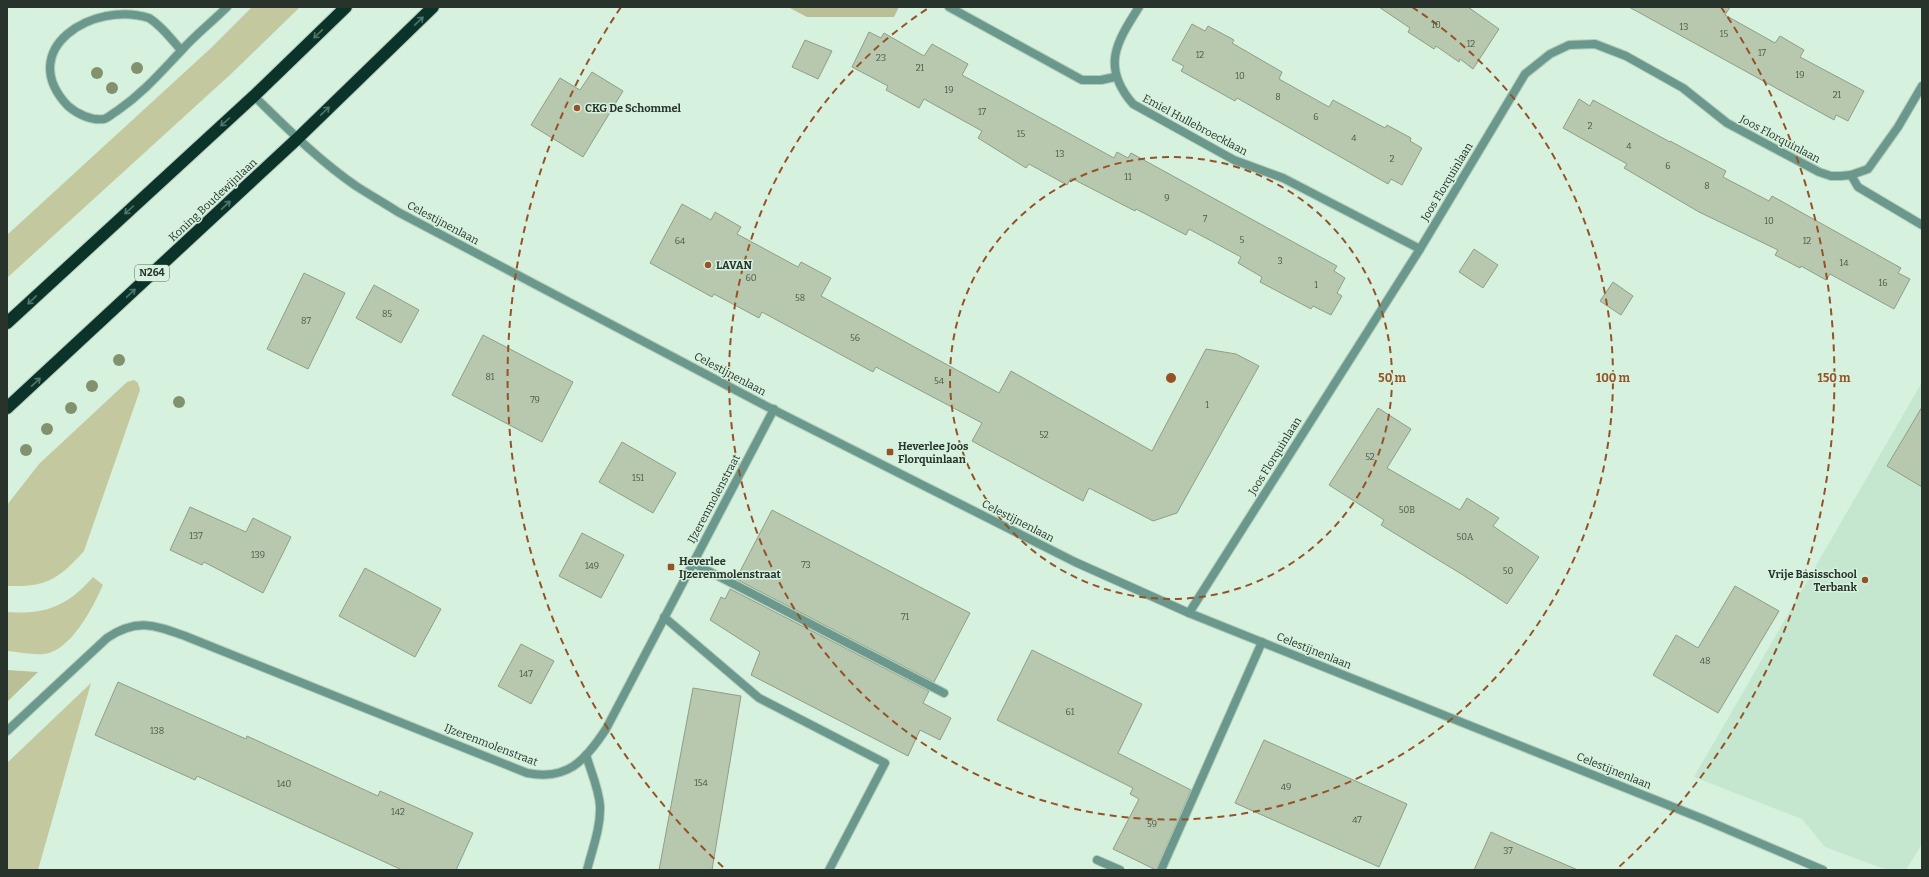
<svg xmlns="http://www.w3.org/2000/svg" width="1929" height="877" viewBox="0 0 1929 877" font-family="Bitter,serif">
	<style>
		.built { fill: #c5e7d0 }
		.green { fill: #c3c89f }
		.forest { fill: #babf95 }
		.building { fill: #b7c8ae; stroke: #8f9f86 }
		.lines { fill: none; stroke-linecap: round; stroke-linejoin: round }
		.lane-casing { stroke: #b3ccba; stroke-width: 10 }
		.street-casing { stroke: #b3ccba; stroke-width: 10 }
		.highway-casing { stroke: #b3ccba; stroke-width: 14 }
		.lane { stroke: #6b988c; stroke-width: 8 }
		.street { stroke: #6b988c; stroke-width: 8 }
		.highway { stroke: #0b332a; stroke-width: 12 }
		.tree { fill: #83926e }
		.oneway { stroke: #527669 }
		.ring { fill: none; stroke: #965225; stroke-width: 2; stroke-dasharray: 7 5 }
		.poi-dot { fill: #965225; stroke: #d6f2de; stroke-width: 1.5 }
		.labels { text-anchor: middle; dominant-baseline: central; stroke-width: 3; stroke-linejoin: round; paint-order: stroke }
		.number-label { font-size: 9px; fill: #4c584c }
		.shield { fill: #d6f2de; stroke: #5c6c61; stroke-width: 1 }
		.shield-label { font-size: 10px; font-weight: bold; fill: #28332c }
		.poi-label { font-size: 11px; font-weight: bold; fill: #28332c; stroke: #d6f2de; text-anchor: start }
		.street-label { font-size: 11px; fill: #28332c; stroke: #d6f2de }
		.centre { fill: #965225; stroke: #d6f2de; stroke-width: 2 }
		.ring-label { font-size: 12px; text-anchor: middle; font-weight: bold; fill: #965225; stroke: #d6f2de; stroke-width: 3; stroke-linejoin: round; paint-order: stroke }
	</style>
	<rect width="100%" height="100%" fill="#d6f2de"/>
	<polygon class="built" points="1922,382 1922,844 1906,870 1887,870 1825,847 1802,819 1694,777"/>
	<g class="green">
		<polygon points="252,7 300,7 232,73 7,278 7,235 211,48"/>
		<path d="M 134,380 L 138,383 L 140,390 L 84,551 C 58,580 46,587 7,586 L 7,505 L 39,464 L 127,382 Z"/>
		<path d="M 93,577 L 103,585 C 93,607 71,651 44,654 C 32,655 19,652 7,651 L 7,612 C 45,615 68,606 93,577 Z"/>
		<polygon points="91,683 38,870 7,870 7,763"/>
	</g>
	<g class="forest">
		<polygon points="788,7 899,7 894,17 807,17"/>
		<polygon points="7,670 38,672 7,702"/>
	</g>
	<g class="building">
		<polygon points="1379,7 1468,7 1499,29 1473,69 1460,59 1459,62 1436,46 1434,49 1408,32 1410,28"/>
		<polygon points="1629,7 1730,7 1725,15 1775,43 1780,36 1804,50 1800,57 1864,91 1848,121 1836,115 1834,120"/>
		<polygon points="1192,24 1205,31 1208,26 1234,40 1232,43 1282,72 1279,79 1329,107 1333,100 1385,128 1387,125 1411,138 1410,141 1422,148 1402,185 1391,179 1388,184 1237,98 1235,101 1181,71 1184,66 1172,60"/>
		<polygon points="869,32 881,38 884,33 924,56 932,44 968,64 962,75 1114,158 1117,152 1128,158 1131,153 1337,266 1334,271 1345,278 1337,293 1342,296 1331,315 1313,306 1311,309 1260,282 1262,277 1238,263 1241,257 1189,229 1186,235 1136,209 1135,211 1071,178 1067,185 1029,164 1026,168 978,138 982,131 924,99 919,108 886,90 888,86 852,67"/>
		<polygon points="805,40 832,51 818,79 792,67"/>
		<polygon points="592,72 623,91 583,157 531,125 560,78 580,90"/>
		<polygon points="1579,99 1590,106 1593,100 1670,142 1670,141 1726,171 1723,177 1769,201 1772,196 1901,268 1898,273 1910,279 1894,309 1830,274 1826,280 1801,266 1800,268 1775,255 1778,250 1699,212 1624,168 1627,164 1563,128"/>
		<polygon points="682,204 711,220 715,212 741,227 737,234 798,267 801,262 831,278 821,296 999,393 1011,371 1152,451 1206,349 1236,354 1259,366 1177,513 1153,521 1089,488 1083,501 972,441 982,423 876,367 873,372 762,312 759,318 714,294 712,297 650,263"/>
		<polygon points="1474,249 1498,265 1483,288 1459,272"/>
		<polygon points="304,273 345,293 308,369 267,349"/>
		<polygon points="1613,282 1633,296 1621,315 1600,301"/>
		<polygon points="374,285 419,310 401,343 356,318"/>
		<polygon points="483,335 573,382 542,442 452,395"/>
		<polygon points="1922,407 1922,487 1887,466"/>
		<polygon points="1378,408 1411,429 1387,468 1460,510 1467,498 1499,518 1493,526 1539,557 1507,604 1463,575 1381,525 1384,520 1329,485"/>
		<polygon points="622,442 676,473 653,513 599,482"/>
		<polygon points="190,507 246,532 253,518 291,537 263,593 204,562 202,565 170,550"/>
		<polygon points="772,510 970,613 934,682 736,579"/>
		<polygon points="582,533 624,555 601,598 559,576"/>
		<polygon points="365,568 441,609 415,657 339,616"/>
		<polygon points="1735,586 1779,611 1718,713 1653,675 1676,635 1698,648"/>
		<polygon points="730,589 929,691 923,703 951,718 940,740 920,730 908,756 751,675 760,652 710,620 721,597 725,599"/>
		<polygon points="521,644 554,661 531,704 498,686"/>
		<polygon points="1032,650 1142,704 1118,753 1191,790 1156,870 1113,849 1139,799 1130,794 1133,788 997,720"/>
		<polygon points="118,682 246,739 247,736 378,796 380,791 473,833 456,870 402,870 197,776 195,780 95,735"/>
		<polygon points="693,688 741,696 712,870 659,870"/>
		<polygon points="1264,740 1407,804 1379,867 1235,803"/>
		<polygon points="1491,832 1515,843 1578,870 1474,870"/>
	</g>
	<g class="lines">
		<defs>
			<g id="lane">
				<polyline points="693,563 944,693"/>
				<polyline points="664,617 759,698 885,763 829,870"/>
				<path d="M 586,755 C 591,772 599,789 600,806 C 601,827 592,850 587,870"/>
				<polyline points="1097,860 1120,870"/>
				<polyline points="1161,870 1262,642"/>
			</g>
			<g id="street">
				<polyline points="949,7 1082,80 1101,80 1115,77"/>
				<path d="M 1139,7 C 1116,43 1101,67 1133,104 L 1234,160 L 1283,178 L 1420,249"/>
				<path d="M 181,50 C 171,39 162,26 149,18 C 94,0 14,49 68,106 C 77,114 92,121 104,119 C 108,118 113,113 117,111 C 143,93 160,73 181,51 C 195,35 212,22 227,7"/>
				<path d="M 254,96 C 286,127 318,160 356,186 C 370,195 384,203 398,212 L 766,406 L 1075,562 L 1189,613 L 1703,819 L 1823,870"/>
				<polyline points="1851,175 1858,187 1922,225"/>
				<polyline points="1189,613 1420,249 1525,74 1550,54 1569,45 1595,44 1626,56 1683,88 1727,123 1819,172 1831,176 1841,176 1851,175 1868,169 1898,127 1922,86"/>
				<path d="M 7,731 L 107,638 C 137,618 154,625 185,636 L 527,773 C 567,781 585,761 606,729 L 774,409"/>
			</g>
			<g id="highway">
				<polyline points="7,323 254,96 346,7"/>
				<polyline points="7,408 297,139 433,7"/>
			</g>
		</defs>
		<use href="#lane" class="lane-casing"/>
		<use href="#street" class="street-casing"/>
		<use href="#highway" class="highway-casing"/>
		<use href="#lane" class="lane"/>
		<use href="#street" class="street"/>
		<use href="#highway" class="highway"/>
	</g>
	<g class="tree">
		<circle cx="137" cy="68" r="6"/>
		<circle cx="97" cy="73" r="6"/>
		<circle cx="112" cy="88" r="6"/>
		<circle cx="119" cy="360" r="6"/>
		<circle cx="92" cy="386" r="6"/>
		<circle cx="179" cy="402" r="6"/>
		<circle cx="71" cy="408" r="6"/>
		<circle cx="47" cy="429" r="6"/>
		<circle cx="26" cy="450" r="6"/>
	</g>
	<defs><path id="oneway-shaft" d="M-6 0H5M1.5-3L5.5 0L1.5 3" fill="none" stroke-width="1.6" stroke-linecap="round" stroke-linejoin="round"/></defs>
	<g class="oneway">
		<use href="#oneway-shaft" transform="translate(419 21) rotate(-44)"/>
		<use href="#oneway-shaft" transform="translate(318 34) rotate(136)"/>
		<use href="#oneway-shaft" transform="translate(325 111) rotate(-44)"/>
		<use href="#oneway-shaft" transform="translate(225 122) rotate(138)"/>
		<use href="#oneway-shaft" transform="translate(226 205) rotate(-43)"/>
		<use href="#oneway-shaft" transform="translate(129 210) rotate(138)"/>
		<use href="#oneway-shaft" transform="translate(131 293) rotate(-43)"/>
		<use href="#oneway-shaft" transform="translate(32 300) rotate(136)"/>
		<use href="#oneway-shaft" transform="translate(36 382) rotate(-43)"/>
	</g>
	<g class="ring">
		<circle cx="1171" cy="378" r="221"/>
		<path d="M1412 7A442 442 0 1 1 930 7"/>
		<path d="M723 867A663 663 0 0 1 621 7M1721 7A663 663 0 0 1 1619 867"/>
	</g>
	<g class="poi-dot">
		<circle cx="577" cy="108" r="4"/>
		<circle cx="708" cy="265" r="4"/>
		<rect x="886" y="448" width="8" height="8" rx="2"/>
		<rect x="667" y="563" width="8" height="8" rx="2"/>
		<circle cx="1865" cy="580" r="4"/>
	</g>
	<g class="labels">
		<g class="number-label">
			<text x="1436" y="25">10</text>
			<text x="1684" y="27">13</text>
			<text x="1724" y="34">15</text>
			<text x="1471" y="44">12</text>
			<text x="1762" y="53">17</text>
			<text x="1200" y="55">12</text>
			<text x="881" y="58">23</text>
			<text x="920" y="68">21</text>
			<text x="1800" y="75">19</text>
			<text x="1240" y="76">10</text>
			<text x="949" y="90">19</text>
			<text x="1837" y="95">21</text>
			<text x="1278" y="97">8</text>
			<text x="982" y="112">17</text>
			<text x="1316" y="117">6</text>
			<text x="1590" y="126">2</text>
			<text x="1021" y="134">15</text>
			<text x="1354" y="138">4</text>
			<text x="1629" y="146">4</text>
			<text x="1060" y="154">13</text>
			<text x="1392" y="159">2</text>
			<text x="1668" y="166">6</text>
			<text x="1128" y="177">11</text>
			<text x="1707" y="186">8</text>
			<text x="1167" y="198">9</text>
			<text x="1205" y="219">7</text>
			<text x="1769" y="221">10</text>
			<text x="1242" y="240">5</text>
			<text x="680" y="241">64</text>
			<text x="1807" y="241">12</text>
			<text x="1280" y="261">3</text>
			<text x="1844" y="263">14</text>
			<text x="751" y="278">60</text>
			<text x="1883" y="283">16</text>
			<text x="1316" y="285">1</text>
			<text x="800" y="298">58</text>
			<text x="387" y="314">85</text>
			<text x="306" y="321">87</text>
			<text x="855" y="338">56</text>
			<text x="490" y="377">81</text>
			<text x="939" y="381">54</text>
			<text x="535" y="400">79</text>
			<text x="1207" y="405">1</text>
			<text x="1044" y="435">52</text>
			<text x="1370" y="457">52</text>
			<text x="638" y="478">151</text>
			<text x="1407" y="510">50B</text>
			<text x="196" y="536">137</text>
			<text x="1465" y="537">50A</text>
			<text x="258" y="555">139</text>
			<text x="806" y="565">73</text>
			<text x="592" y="566">149</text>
			<text x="1508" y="571">50</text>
			<text x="905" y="617">71</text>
			<text x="1705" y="661">48</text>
			<text x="526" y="674">147</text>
			<text x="1070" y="712">61</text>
			<text x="157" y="731">138</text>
			<text x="701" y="783">154</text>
			<text x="284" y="784">140</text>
			<text x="1286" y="787">49</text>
			<text x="398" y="812">142</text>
			<text x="1357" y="820">47</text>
			<text x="1152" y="824">59</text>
			<text x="1508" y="851">37</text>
		</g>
		<rect class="shield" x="135" y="265" width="34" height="16" rx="3"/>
		<g class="shield-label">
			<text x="152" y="273">N264</text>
		</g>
		<g class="poi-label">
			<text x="585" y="108">CKG De Schommel</text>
			<text x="716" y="265">LAVAN</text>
			<text x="898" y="446">Heverlee Joos<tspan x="898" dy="13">Florquinlaan</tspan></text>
			<text x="679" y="561">Heverlee<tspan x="679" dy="13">IJzerenmolenstraat</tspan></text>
			<text x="1857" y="574" text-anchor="end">Vrije Basisschool<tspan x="1857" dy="13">Terbank</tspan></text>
		</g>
		<g class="street-label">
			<text transform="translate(1195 125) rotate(28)">Emiel Hullebroecklaan</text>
			<text transform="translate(1780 139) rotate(28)">Joos Florquinlaan</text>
			<text transform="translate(1447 182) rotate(-59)">Joos Florquinlaan</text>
			<text transform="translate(213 200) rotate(-43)">Koning Boudewijnlaan</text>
			<text transform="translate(443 223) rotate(28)">Celestijnenlaan</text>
			<text transform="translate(730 374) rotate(28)">Celestijnenlaan</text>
			<text transform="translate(1275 456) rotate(-58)">Joos Florquinlaan</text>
			<text transform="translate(714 499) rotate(-62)">IJzerenmolenstraat</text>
			<text transform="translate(1018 521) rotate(27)">Celestijnenlaan</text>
			<text transform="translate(1314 651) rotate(22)">Celestijnenlaan</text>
			<text transform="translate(491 745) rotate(21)">IJzerenmolenstraat</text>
			<text transform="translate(1614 771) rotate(22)">Celestijnenlaan</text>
		</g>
	</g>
	<circle cx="1171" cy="378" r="6" class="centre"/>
	<g class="ring-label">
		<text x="1392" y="382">50 m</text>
		<text x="1613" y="382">100 m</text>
		<text x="1834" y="382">150 m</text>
	</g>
	<rect width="1929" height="877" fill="none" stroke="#28332c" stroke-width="16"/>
</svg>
